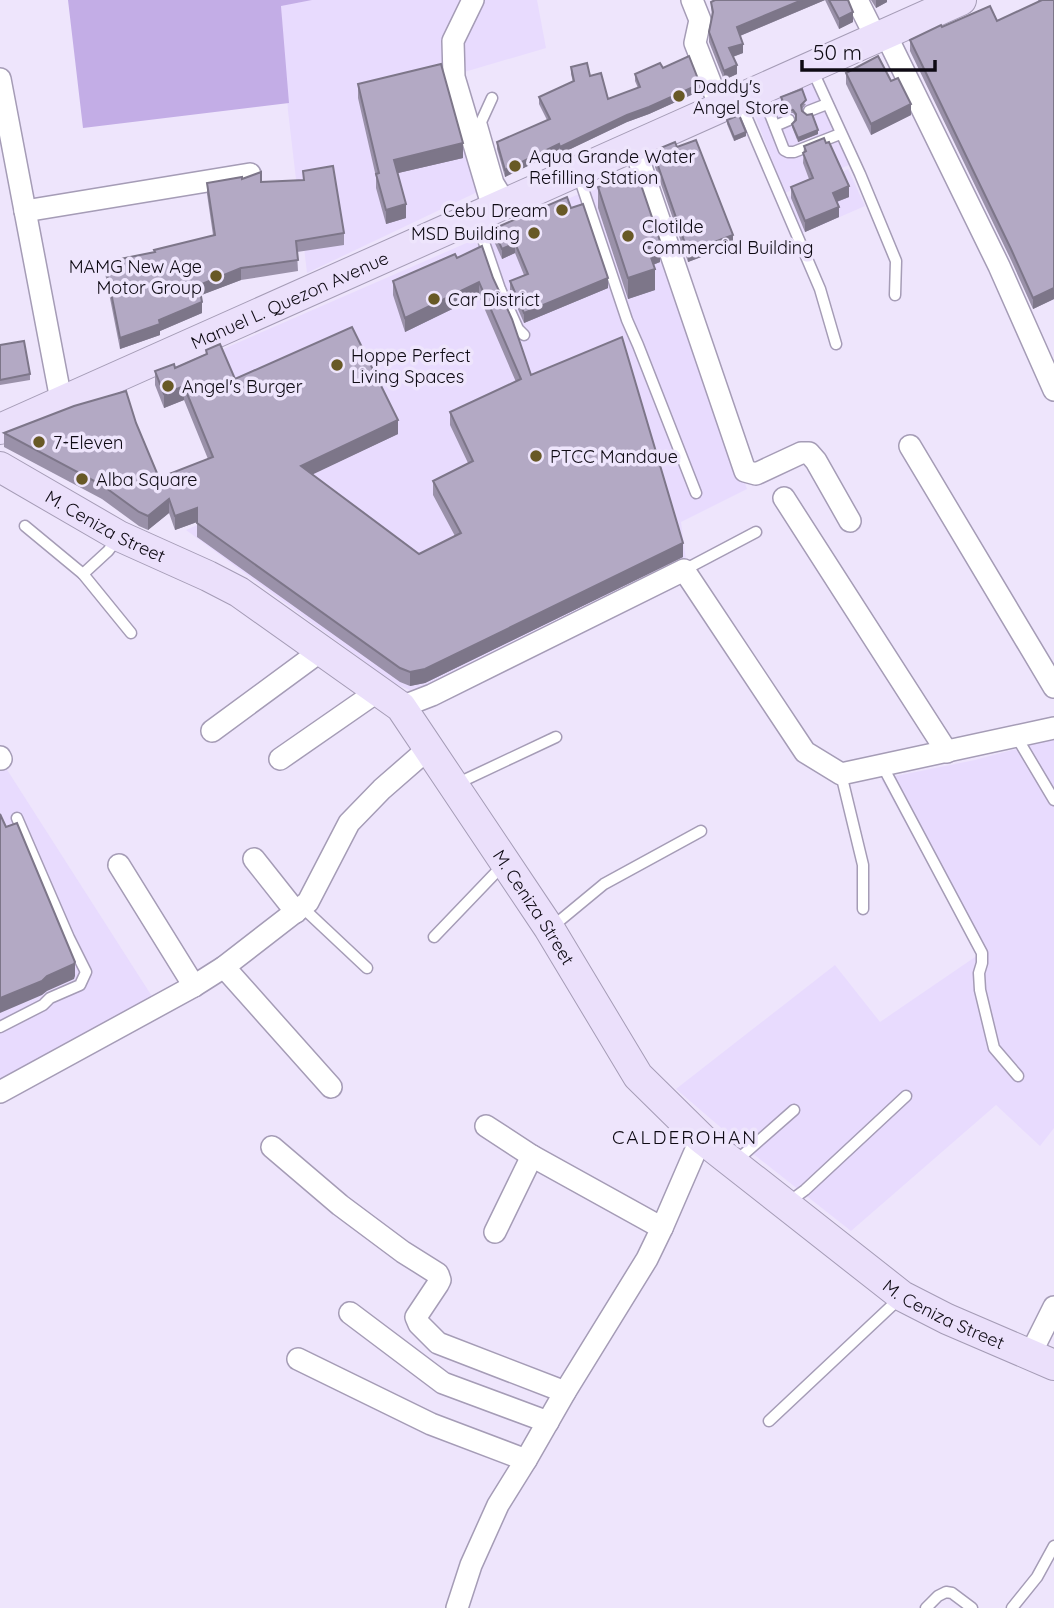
<svg xmlns="http://www.w3.org/2000/svg" width="1054" height="1608" viewBox="0 0 1054 1608" font-family="Quicksand,sans-serif">
	<style>
		.built { fill: #e8dbfe }
		.green { fill: #c3ade6 }
		.lines { fill: none; stroke-linecap: round; stroke-linejoin: round }
		.lane-casing { stroke: #a59cb6; stroke-width: 13 }
		.street-casing { stroke: #a59cb6; stroke-width: 24 }
		.secondary-casing { stroke: #a59cb6; stroke-width: 32 }
		.lane { stroke: #fff; stroke-width: 10 }
		.street { stroke: #fff; stroke-width: 21 }
		.secondary { stroke: #ebe0fb; stroke-width: 30 }
		.wall { fill: #9a91a9 }
		.shaded-wall { fill: #7d7689 }
		.building { fill: #b3a9c4; stroke: #7d7689; stroke-width: 2 }
		.poi-dot { fill: #685926; stroke: #eee5fc; stroke-width: 2.5 }
		.labels { text-anchor: middle; dominant-baseline: central; stroke-width: 7; stroke-linejoin: round; paint-order: stroke }
		.poi-label { font-size: 18px; fill: #0e0a13; stroke: #eee5fc; text-anchor: start }
		.street-label { font-size: 18px; fill: #0e0a13; stroke: #eee5fc }
		.neighbourhood-label { font-size: 19px; letter-spacing: 2px; fill: #0e0a13; stroke: #eee5fc }
	</style>
	<rect width="100%" height="100%" fill="#eee5fc"/>
	<g class="built">
		<polygon points="312,0 537,0 546,48 461,73 492,185 307,273 288,111 281,5"/>
		<polygon points="810,77 849,165 785,193 750,103"/>
		<polygon points="848,169 865,206 803,233 788,197"/>
		<polygon points="634,170 747,489 681,522 686,560 425,687 410,690 395,684 186,530 274,490 221,350"/>
		<polygon points="1054,739 1054,1128 1040,1146 996,1105 851,1231 733,1138 676,1089 835,965 880,1022 978,955 881,779 975,760"/>
		<polygon points="4,765 153,998 0,1079 0,766"/>
	</g>
	<polygon class="green" points="68,0 312,0 281,6 289,103 83,128"/>
	<g class="lines">
		<defs>
			<g id="lane">
				<polyline points="811,67 860,174 896,261 895,295"/>
				<polyline points="761,91 784,150 788,152 794,152 840,134"/>
				<polyline points="492,98 481,122 498,181 509,199"/>
				<polyline points="740,102 820,289 836,344"/>
				<polyline points="809,111 827,104"/>
				<polyline points="775,126 789,120"/>
				<polyline points="578,174 627,320 638,345 696,493"/>
				<polyline points="476,219 500,289 518,329 524,335"/>
				<polyline points="25,526 83,574"/>
				<polyline points="117,539 108,551 83,574 131,633"/>
				<polyline points="684,570 756,532"/>
				<polyline points="1016,736 1054,800"/>
				<polyline points="882,765 982,953 982,963 979,973 980,990 994,1048 1018,1076"/>
				<polyline points="841,774 863,865 863,909"/>
				<polyline points="454,785 556,737"/>
				<polyline points="302,907 367,968"/>
				<polyline points="552,927 604,884 701,831"/>
				<polyline points="434,937 503,865"/>
				<polyline points="0,1027 43,1005 50,998 80,985 86,972 69,938 17,818"/>
				<polyline points="736,1161 794,1110"/>
				<polyline points="786,1204 805,1190 906,1096"/>
				<polyline points="769,1421 900,1298"/>
				<polyline points="926,1608 938,1596 946,1592 952,1593 972,1608"/>
				<polyline points="1012,1608 1037,1577 1054,1546"/>
			</g>
			<g id="street">
				<polyline points="473,0 453,41 454,77 493,208"/>
				<polyline points="692,0 700,20 695,43 720,107"/>
				<polyline points="857,0 876,38"/>
				<polyline points="885,33 999,266 1054,390"/>
				<polyline points="0,79 61,400"/>
				<polyline points="634,146 745,471 756,474 801,453 809,453 816,461 850,521"/>
				<polyline points="25,211 250,174"/>
				<polyline points="910,446 1054,687"/>
				<polyline points="784,498 947,752"/>
				<polyline points="401,707 432,695 684,570 805,752 841,774 1054,728"/>
				<polyline points="212,731 322,650"/>
				<polyline points="0,757 1,759"/>
				<polyline points="280,759 378,691"/>
				<polyline points="254,859 296,912"/>
				<polyline points="119,865 194,986"/>
				<polyline points="224,967 331,1087"/>
				<polyline points="0,1092 194,986 224,967 308,902 349,823 382,789 429,748"/>
				<polyline points="486,1126 532,1156 662,1228"/>
				<polyline points="272,1147 340,1205 403,1252 438,1274 440,1280 438,1284 416,1317 419,1324 438,1343 565,1392"/>
				<polyline points="495,1232 532,1156"/>
				<polyline points="350,1313 443,1383 548,1422"/>
				<polyline points="1030,1355 1054,1307"/>
				<polyline points="298,1359 431,1424 526,1460"/>
				<polyline points="457,1608 471,1565 498,1505 526,1460 565,1392 647,1259 662,1228 701,1138"/>
			</g>
			<g id="secondary">
				<path id="s1" d="M 0,429 L 961,0"/>
				<path id="s2" d="M 0,467 L 119,536 L 208,576 L 239,592 L 401,707 L 549,928 L 638,1076 L 701,1138 L 902,1296 L 947,1319 L 1054,1365"/>
			</g>
		</defs>
		<use href="#lane" class="lane-casing"/>
		<use href="#street" class="street-casing"/>
		<use href="#secondary" class="secondary-casing"/>
		<use href="#lane" class="lane"/>
		<use href="#street" class="street"/>
		<use href="#secondary" class="secondary"/>
	</g>
	<g class="wall">
		<polygon points="715,0 848,0 853,22 839,29 825,0 740,36 743,53 733,57 737,74 724,80 709,42 709,32 712,17 711,2"/>
		<polygon points="871,0 887,0 887,2 876,8"/>
		<polygon points="1038,0 1054,0 1054,299 1033,309 1011,260 910,51 910,40 942,27 997,21 1039,2"/>
		<polygon points="571,67 590,76 608,99 638,88 635,81 635,74 663,68 700,91 649,114 627,122 560,154 559,151 505,177 497,149 497,142 547,120 539,104 539,97 573,82 571,74"/>
		<polygon points="846,73 911,115 871,135 846,84"/>
		<polygon points="358,84 463,158 398,173 406,218 386,224 376,188 376,177 358,98"/>
		<polygon points="781,97 806,104 802,109 802,111 818,134 798,142 792,127 792,124 796,120 796,117 793,113 786,113 781,101"/>
		<polygon points="727,120 746,136 734,141 727,124"/>
		<polygon points="804,146 849,197 837,202 839,217 805,232 791,198 791,187 809,179 803,163"/>
		<polygon points="677,147 733,245 688,262 655,167 655,157 658,155 658,149"/>
		<polygon points="303,171 344,233 344,245 297,252 298,271 241,280 201,295 202,313 160,331 160,335 120,349 105,273 105,262 154,252 213,235 207,194 207,183 242,179 261,182 303,181"/>
		<polygon points="598,187 660,262 653,265 655,290 628,299 598,208"/>
		<polygon points="493,229 608,288 524,323 510,291 510,281 524,275 515,253 502,259 493,239"/>
		<polygon points="457,258 493,278 531,375 683,557 425,683 410,686 400,682 197,537 197,522 175,530 169,513 148,530 139,526 102,499 4,447 4,433 136,423 159,478 208,459 184,400 164,408 155,385 155,371 175,368 206,355 206,350 235,379 398,434 312,474 419,554 455,536 433,495 433,481 468,463 450,425 450,412 516,382 479,296 405,332 393,295 393,281"/>
		<polygon points="0,345 30,374 30,380 0,385"/>
	</g>
	<g class="shaded-wall">
		<polygon points="802,0 825,0 737,37 737,27"/>
		<polygon points="876,0 887,0 887,2 876,8"/>
		<polygon points="853,12 853,22 839,29 839,19"/>
		<polygon points="743,44 743,53 729,58 729,48"/>
		<polygon points="737,65 737,74 724,80 724,71"/>
		<polygon points="700,84 700,91 649,114 627,122 560,154 560,147 627,115"/>
		<polygon points="911,104 911,115 871,135 871,124"/>
		<polygon points="818,130 818,134 798,142 798,138"/>
		<polygon points="746,132 746,136 734,141 734,137"/>
		<polygon points="463,143 463,158 394,174 394,160"/>
		<polygon points="559,144 559,151 505,177 505,170"/>
		<polygon points="849,186 849,197 833,203 833,193"/>
		<polygon points="406,204 406,218 386,224 386,210"/>
		<polygon points="839,207 839,217 805,232 805,221"/>
		<polygon points="733,235 733,245 688,262 688,252"/>
		<polygon points="660,241 660,262 647,267 647,246"/>
		<polygon points="515,243 515,253 502,259 502,249"/>
		<polygon points="241,268 241,280 199,296 199,285"/>
		<polygon points="655,269 655,290 628,299 628,278"/>
		<polygon points="608,278 608,288 524,323 524,313"/>
		<polygon points="479,282 479,296 405,332 405,318"/>
		<polygon points="1054,288 1054,299 1033,309 1033,298"/>
		<polygon points="202,302 202,313 160,331 160,335 120,349 120,338"/>
		<polygon points="184,386 184,400 164,408 164,394"/>
		<polygon points="398,420 398,434 301,480 301,466"/>
		<polygon points="169,499 169,513 148,530 148,516"/>
		<polygon points="197,508 197,522 175,530 175,516"/>
		<polygon points="683,543 683,557 425,683 410,686 410,672"/>
		<polygon points="75,962 75,976 74,979 47,991 42,995 0,1013 0,998"/>
	</g>
	<g class="building">
		<polygon points="715,0 802,0 737,27 743,44 729,48 737,65 724,71 709,32 713,12 711,2"/>
		<polygon points="829,0 848,0 853,12 839,19"/>
		<polygon points="1042,0 1054,0 1054,288 1033,298 1011,249 910,40 941,25 942,27 990,6 997,21"/>
		<polygon points="689,56 700,84 649,107 627,115 560,147 559,144 505,170 497,142 550,119 539,97 574,81 571,67 587,63 590,76 601,73 608,99 640,87 635,74 660,63 663,68"/>
		<polygon points="878,56 891,81 898,78 911,104 871,124 846,73"/>
		<polygon points="441,64 463,143 394,160 406,204 386,210 376,174 379,173 358,84"/>
		<polygon points="802,89 806,100 801,105 802,111 807,115 812,114 818,130 798,138 792,124 796,120 796,114 793,110 786,109 781,97"/>
		<polygon points="739,115 746,132 734,137 727,120"/>
		<polygon points="824,138 826,143 829,142 849,186 833,193 839,207 805,221 791,187 813,178 803,153 806,151 804,146"/>
		<polygon points="696,140 733,235 688,252 655,157 660,155 658,149 675,142 677,147"/>
		<polygon points="333,166 344,233 296,241 298,260 241,268 199,285 202,302 159,320 160,324 120,338 105,262 155,252 154,250 215,235 207,183 242,177 242,179 261,172 261,182 304,180 303,171"/>
		<polygon points="637,173 660,241 647,246 655,269 628,278 598,187"/>
		<polygon points="567,197 571,208 583,204 608,278 524,313 510,281 528,274 515,243 502,249 493,229"/>
		<polygon points="482,246 493,278 512,319 531,375 622,337 683,543 425,669 410,672 400,668 197,523 197,508 175,516 169,499 148,516 139,512 102,485 4,433 74,406 126,391 136,423 159,478 213,457 184,386 164,394 155,371 174,364 175,368 207,354 206,350 220,344 235,379 352,327 398,420 301,466 419,554 461,533 433,481 473,461 450,412 521,379 479,282 405,318 393,281 455,254 457,258"/>
		<polygon points="24,341 30,374 0,380 0,345"/>
		<polygon points="0,814 6,827 17,823 75,962 74,964 47,976 42,981 0,998"/>
	</g>
	<g class="poi-dot">
		<circle cx="679" cy="96" r="7"/>
		<circle cx="515" cy="166" r="7"/>
		<circle cx="562" cy="210" r="7"/>
		<circle cx="534" cy="233" r="7"/>
		<circle cx="628" cy="236" r="7"/>
		<circle cx="216" cy="276" r="7"/>
		<circle cx="434" cy="299" r="7"/>
		<circle cx="337" cy="365" r="7"/>
		<circle cx="168" cy="386" r="7"/>
		<circle cx="39" cy="442" r="7"/>
		<circle cx="536" cy="456" r="7"/>
		<circle cx="82" cy="479" r="7"/>
	</g>
	<g class="labels">
		<g class="poi-label">
			<text x="693" y="86">Daddy's<tspan x="693" dy="21">Angel Store</tspan></text>
			<text x="529" y="156">Aqua Grande Water<tspan x="529" dy="21">Refilling Station</tspan></text>
			<text x="548" y="210" text-anchor="end">Cebu Dream</text>
			<text x="642" y="226">Clotilde<tspan x="642" dy="21">Commercial Building</tspan></text>
			<text x="520" y="233" text-anchor="end">MSD Building</text>
			<text x="202" y="266" text-anchor="end">MAMG New Age<tspan x="202" dy="21">Motor Group</tspan></text>
			<text x="448" y="299">Car District</text>
			<text x="351" y="355">Hoppe Perfect<tspan x="351" dy="21">Living Spaces</tspan></text>
			<text x="182" y="386">Angel's Burger</text>
			<text x="53" y="442">7-Eleven</text>
			<text x="550" y="456">PTCC Mandaue</text>
			<text x="96" y="479">Alba Square</text>
		</g>
		<g class="street-label">
			<text stroke="none"><textPath href="#s1" startOffset="317">Manuel L. Quezon Avenue</textPath></text>
			<text stroke="none"><textPath href="#s2" startOffset="121">M. Ceniza Street</textPath></text>
			<text stroke="none"><textPath href="#s2" startOffset="709">M. Ceniza Street</textPath></text>
			<text stroke="none"><textPath href="#s2" startOffset="1297">M. Ceniza Street</textPath></text>
		</g>
		<g class="neighbourhood-label">
			<text x="685" y="1137">CALDEROHAN</text>
		</g>
	</g>
	<path d="M802 60v10h133v-10" fill="none" stroke="#0e0a13" stroke-width="3.5"/>
	<text x="813" y="60" font-size="21" fill="#0e0a13" stroke="#eee5fc" stroke-width="5" paint-order="stroke">50 m</text>
</svg>
